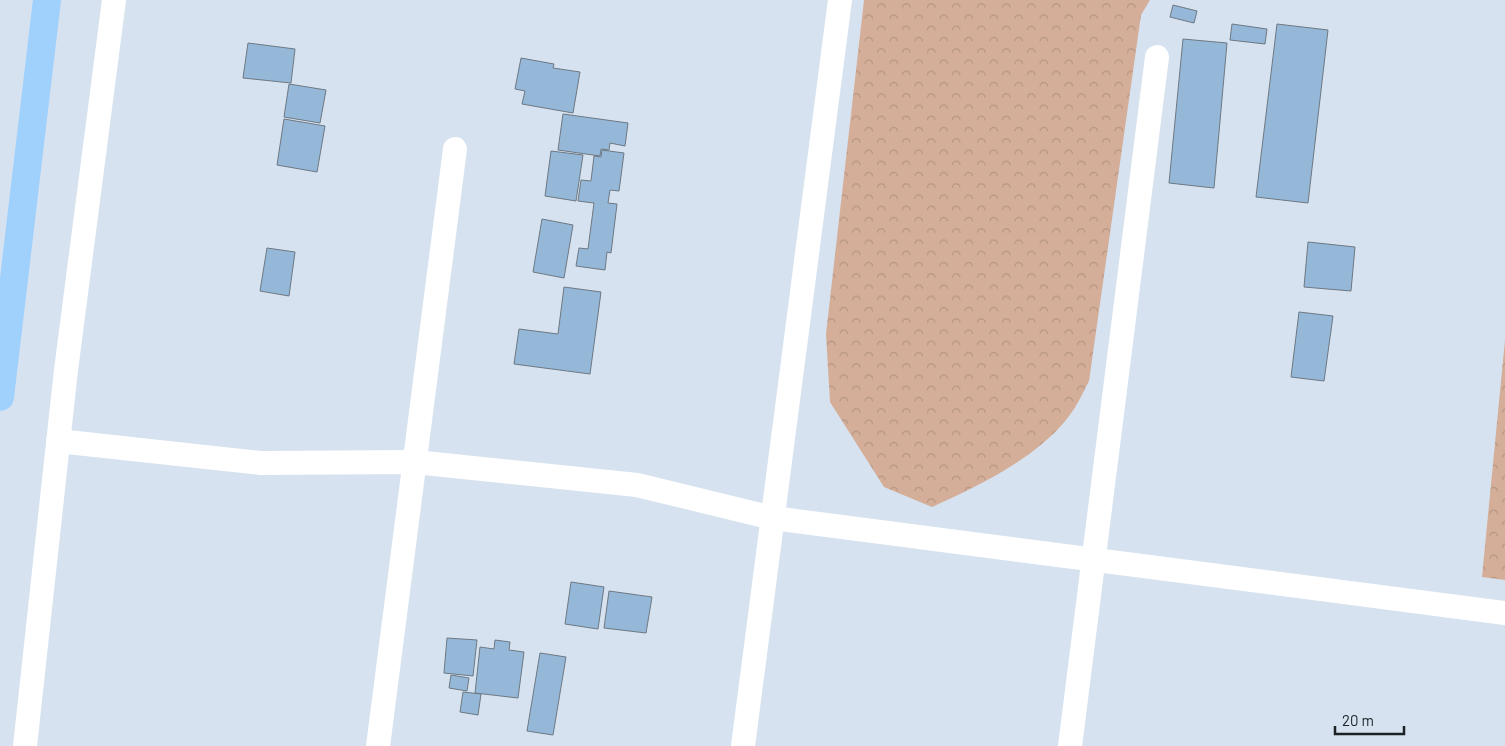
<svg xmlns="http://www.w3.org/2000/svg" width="1505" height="746" viewBox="0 0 1505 746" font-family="Barlow,sans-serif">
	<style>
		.forest { fill: url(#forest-crowns) }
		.building { fill: #95b8d9; stroke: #6d7883 }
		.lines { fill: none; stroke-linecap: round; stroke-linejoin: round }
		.minor { stroke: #fff; stroke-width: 24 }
		.trunk { stroke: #a0d0fc; stroke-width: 28 }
	</style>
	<defs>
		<pattern id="forest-crowns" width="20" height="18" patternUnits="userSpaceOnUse" patternTransform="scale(1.25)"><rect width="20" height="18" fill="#d4ae98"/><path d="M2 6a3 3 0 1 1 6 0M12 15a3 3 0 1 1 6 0" fill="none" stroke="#b69583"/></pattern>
	</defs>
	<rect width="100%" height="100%" fill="#d6e2ef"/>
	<g class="forest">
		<path d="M 864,0 L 1150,0 L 1141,15 L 1089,381 C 1084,390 1080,400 1074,409 C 1044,455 980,485 932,507 L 884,487 L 830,402 L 826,334 Z"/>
		<polygon points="1505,340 1505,580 1482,577"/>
	</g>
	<g class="building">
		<polygon points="1173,5 1197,11 1194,23 1170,17"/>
		<polygon points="1232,24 1267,29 1265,44 1230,40"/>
		<polygon points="1277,24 1328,30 1308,203 1256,197"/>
		<polygon points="1183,39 1227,43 1214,188 1169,183"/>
		<polygon points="248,43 295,49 291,83 243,78"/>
		<polygon points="521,58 554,64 553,68 580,72 573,113 522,104 525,91 515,89"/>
		<polygon points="289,84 326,90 320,123 284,117"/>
		<polygon points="563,114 628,123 625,146 610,143 609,150 601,149 600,156 558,150"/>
		<polygon points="284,119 325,126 317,172 277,165"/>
		<polygon points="602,150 624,153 619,191 610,190 608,203 617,204 611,253 607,252 605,270 576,266 579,248 588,249 594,203 578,201 581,180 591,181 594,156 601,157"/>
		<polygon points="551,151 583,155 576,201 545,196"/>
		<polygon points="542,219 573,225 564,278 533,272"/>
		<polygon points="1308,242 1355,247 1351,291 1304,287"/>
		<polygon points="267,248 295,252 289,296 260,291"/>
		<polygon points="564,287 601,292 590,374 514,364 519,329 558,334"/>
		<polygon points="1299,312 1333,316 1324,381 1291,377"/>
		<polygon points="571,582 604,587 598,629 565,624"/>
		<polygon points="609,591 652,597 646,633 604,628"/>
		<polygon points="447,638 477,640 473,676 444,673"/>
		<polygon points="495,640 510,642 509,650 524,652 518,698 475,693 480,647 494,649"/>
		<polygon points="540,653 566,657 553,735 527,731"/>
		<polygon points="451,675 469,678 467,691 449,688"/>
		<polygon points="463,692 481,694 478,715 460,712"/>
	</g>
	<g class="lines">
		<g class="minor">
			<polyline points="58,441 261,463 415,462 637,485 773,518 1505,613"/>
			<polyline points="25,746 66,370 114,0"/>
			<polyline points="378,746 455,149"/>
			<polyline points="743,746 840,0"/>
			<polyline points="1070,746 1157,57"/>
		</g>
		<polyline class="trunk" points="0,397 47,0"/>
	</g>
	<path d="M1335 726v8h69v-8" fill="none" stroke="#1d2226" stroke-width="2.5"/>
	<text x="1342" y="726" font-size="15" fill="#1d2226" stroke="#d6e2ef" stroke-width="4" paint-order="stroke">20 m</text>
</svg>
